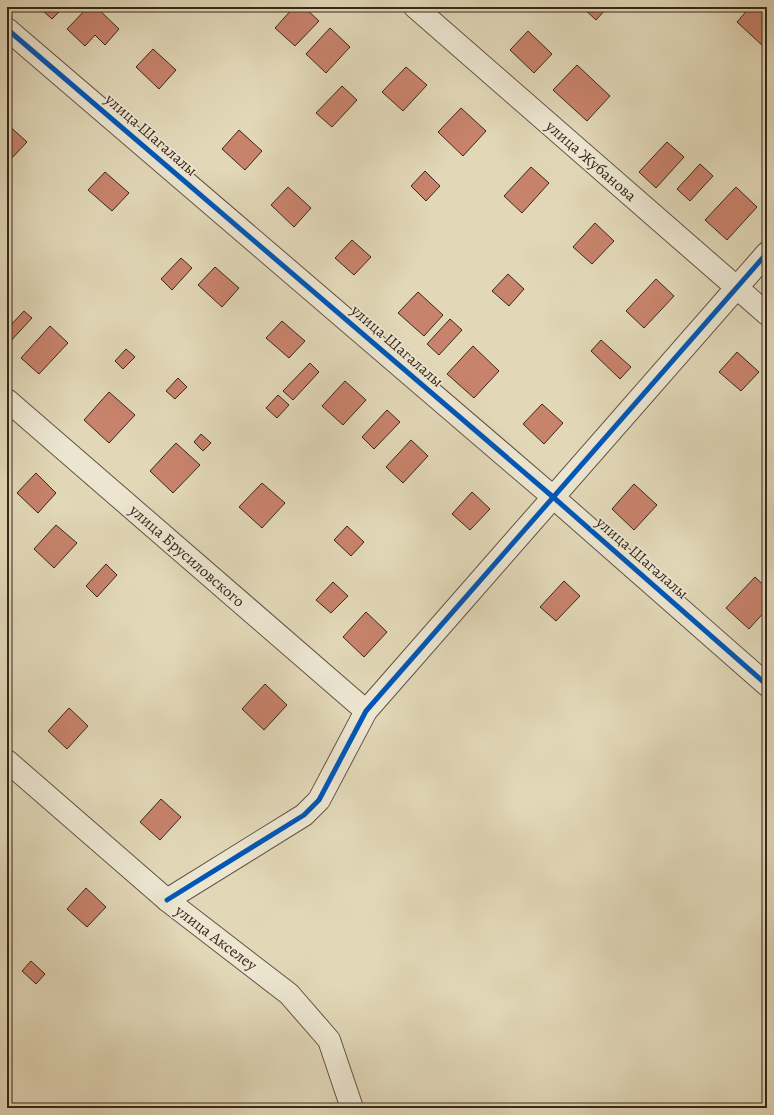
<svg xmlns="http://www.w3.org/2000/svg" width="774" height="1115" viewBox="0 0 774 1115" font-family="Alegreya,serif">
	<style>
		.building { fill: #c8836d; stroke: #38271a }
		.lines { fill: none; stroke-linecap: round; stroke-linejoin: round }
		.street-casing { stroke: #625342; stroke-width: 24 }
		.street { stroke: #ece6d1; stroke-width: 22 }
		.cycleway-casing { stroke: #ece6d1; stroke-width: 8 }
		.cycleway { stroke: #0057b8; stroke-width: 5 }
		.labels { text-anchor: middle; dominant-baseline: central; stroke-width: 3.5; stroke-linejoin: round; paint-order: stroke }
		.street-label { font-size: 16px; fill: #38271a; stroke: #ece6d1 }
	</style>
	<rect width="100%" height="100%" fill="#e2d8b8"/>
	<filter id="stains"><feTurbulence type="fractalNoise" baseFrequency=".005" numOctaves="4"/><feColorMatrix values="0 0 0 0 .2 0 0 0 0 .09 0 0 0 0 .02 0 0 0 .5 -.17"/></filter>
	<radialGradient id="worn" r=".72"><stop offset=".6" stop-color="#630" stop-opacity="0"/><stop offset="1" stop-color="#630" stop-opacity=".3"/></radialGradient>
	<g class="building">
		<polygon points="47,7 64,7 52,19 43,11"/>
		<polygon points="88,7 96,7 119,29 105,45 95,35 85,46 67,29"/>
		<polygon points="294,7 304,7 319,21 295,46 275,28"/>
		<polygon points="582,7 608,7 596,20"/>
		<polygon points="750,7 764,7 767,10 767,44 764,47 737,22"/>
		<polygon points="330,28 350,47 326,73 306,54"/>
		<polygon points="528,31 552,54 534,73 510,50"/>
		<polygon points="153,49 176,70 159,89 136,67"/>
		<polygon points="577,65 610,96 587,121 553,90"/>
		<polygon points="406,67 427,85 403,111 382,92"/>
		<polygon points="342,86 357,100 332,127 316,113"/>
		<polygon points="461,108 486,131 463,156 438,132"/>
		<polygon points="7,124 27,142 10,160 7,157"/>
		<polygon points="239,130 262,151 245,170 222,149"/>
		<polygon points="667,142 684,157 656,188 639,172"/>
		<polygon points="700,164 713,176 690,201 677,189"/>
		<polygon points="531,167 549,183 522,213 504,196"/>
		<polygon points="425,171 440,186 426,201 411,186"/>
		<polygon points="105,172 129,193 112,211 88,190"/>
		<polygon points="288,187 311,208 294,227 271,205"/>
		<polygon points="736,187 757,207 727,240 705,220"/>
		<polygon points="595,223 614,241 592,264 573,247"/>
		<polygon points="352,240 371,257 354,275 335,258"/>
		<polygon points="181,258 192,268 172,290 161,279"/>
		<polygon points="215,267 239,288 222,307 198,285"/>
		<polygon points="508,274 524,289 509,306 492,291"/>
		<polygon points="656,279 674,296 644,328 626,311"/>
		<polygon points="418,292 443,315 424,336 398,313"/>
		<polygon points="24,311 32,318 7,345 7,329"/>
		<polygon points="450,319 462,330 439,355 427,344"/>
		<polygon points="282,321 305,341 289,358 266,338"/>
		<polygon points="50,326 68,343 39,374 21,358"/>
		<polygon points="601,340 631,367 620,379 591,351"/>
		<polygon points="473,346 499,371 474,398 447,374"/>
		<polygon points="126,349 135,357 123,369 115,361"/>
		<polygon points="737,352 759,372 741,391 719,372"/>
		<polygon points="310,363 319,372 293,400 283,391"/>
		<polygon points="178,378 187,387 175,399 166,391"/>
		<polygon points="345,381 366,400 343,425 322,406"/>
		<polygon points="109,392 135,415 109,443 84,420"/>
		<polygon points="278,395 289,405 277,418 266,408"/>
		<polygon points="542,404 563,423 544,444 523,424"/>
		<polygon points="387,410 400,422 374,449 362,437"/>
		<polygon points="201,434 211,443 203,451 194,442"/>
		<polygon points="411,440 428,456 403,483 386,467"/>
		<polygon points="176,443 200,465 173,493 150,471"/>
		<polygon points="36,473 56,493 38,513 17,493"/>
		<polygon points="262,483 285,503 262,528 239,507"/>
		<polygon points="634,484 657,505 634,530 612,509"/>
		<polygon points="472,492 490,509 470,530 452,514"/>
		<polygon points="56,525 77,543 54,568 34,549"/>
		<polygon points="347,526 364,542 351,556 334,540"/>
		<polygon points="106,564 117,575 97,597 86,586"/>
		<polygon points="755,577 767,588 767,609 749,629 726,608"/>
		<polygon points="564,581 580,596 556,621 540,607"/>
		<polygon points="333,582 348,596 331,613 316,600"/>
		<polygon points="366,612 387,632 364,657 343,637"/>
		<polygon points="265,684 287,705 264,730 242,709"/>
		<polygon points="69,708 88,726 67,749 48,731"/>
		<polygon points="161,799 181,817 160,840 140,822"/>
		<polygon points="86,888 106,907 87,927 67,909"/>
		<polygon points="31,961 45,974 36,984 22,971"/>
	</g>
	<g class="lines">
		<defs>
			<g id="street">
				<polyline points="415,7 767,314"/>
				<polyline points="7,29 553,497 767,685"/>
				<polyline points="7,400 366,711"/>
				<polyline points="7,761 167,900 289,994 329,1040 352,1108"/>
				<polyline points="167,900 304,815 319,800 366,711 767,253"/>
			</g>
		</defs>
		<use href="#street" class="street-casing"/>
		<use href="#street" class="street"/>
		<defs>
			<g id="cycleway">
				<polyline points="7,29 553,497 767,685"/>
				<polyline points="167,900 304,815 319,800 366,711 767,253"/>
			</g>
		</defs>
		<use href="#cycleway" class="cycleway-casing"/>
		<use href="#cycleway" class="cycleway"/>
	</g>
	<g class="labels">
		<g class="street-label">
			<text transform="translate(151 135) rotate(41)">улица Шагалалы</text>
			<text transform="translate(591 161) rotate(41)">улица Жубанова</text>
			<text transform="translate(397 346) rotate(41)">улица Шагалалы</text>
			<text transform="translate(187 556) rotate(41)">улица Брусиловского</text>
			<text transform="translate(642 558) rotate(41)">улица Шагалалы</text>
			<text transform="translate(216 938) rotate(37)">улица Акселеу</text>
		</g>
	</g>
	<rect width="774" height="1115" fill="none" stroke="#e2d8b8" stroke-width="24"/>
	<rect x="8" y="8" width="758" height="1099" fill="none" stroke="#38271a" stroke-width="2"/>
	<rect x="12" y="12" width="750" height="1091" fill="none" stroke="#38271a"/>
	<rect width="100%" height="100%" filter="url(#stains)"/>
	<rect width="100%" height="100%" fill="url(#worn)"/>
</svg>
